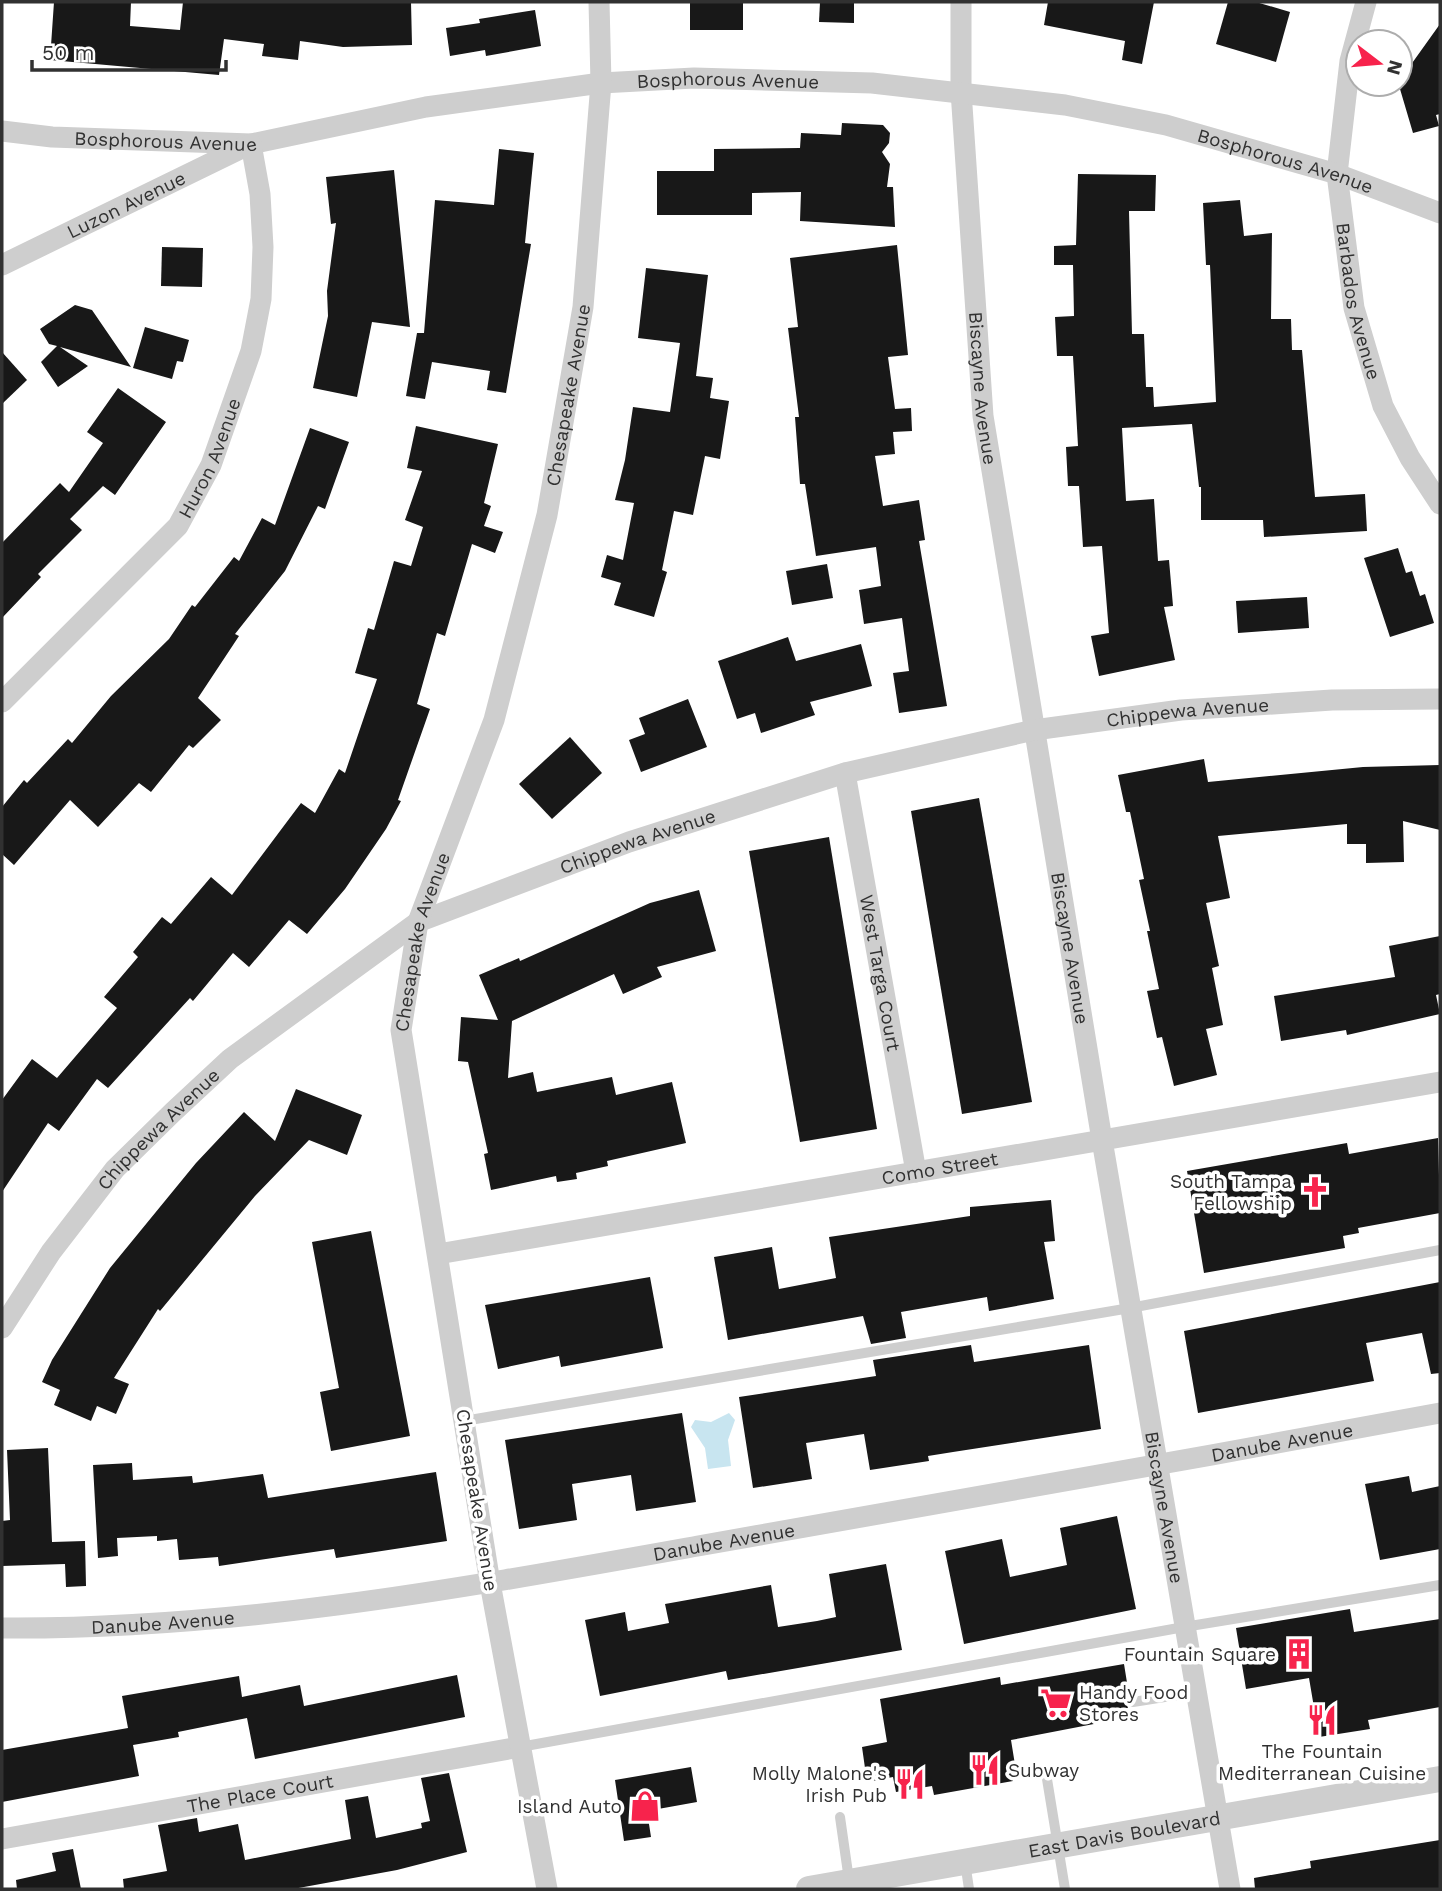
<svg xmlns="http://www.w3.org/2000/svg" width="1442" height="1891" viewBox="0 0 1442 1891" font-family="'Work Sans',sans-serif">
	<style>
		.water { fill: #c8e5f0 }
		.building { fill: #181818 }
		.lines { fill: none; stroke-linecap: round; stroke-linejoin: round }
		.service { stroke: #cecece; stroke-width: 10 }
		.minor { stroke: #cecece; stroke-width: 21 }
		.tertiary { stroke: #cecece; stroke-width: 26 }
		.labels { text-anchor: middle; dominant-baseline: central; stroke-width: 7; stroke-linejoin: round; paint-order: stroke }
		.street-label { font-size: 19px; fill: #313131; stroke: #fff }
		.poi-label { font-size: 19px; fill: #313131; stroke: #fff; text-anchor: end }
	</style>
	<rect width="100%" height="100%" fill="#fff"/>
	<polygon class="water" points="729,1413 735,1420 728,1440 731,1466 708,1469 705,1448 691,1427 695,1420 711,1422"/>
	<g class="building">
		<polygon points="54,2 131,2 130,26 180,30 183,2 411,2 412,45 343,47 300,41 298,60 262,56 264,44 224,39 219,75 50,60"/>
		<rect x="690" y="2" width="53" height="28"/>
		<polygon points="820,2 854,2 854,23 819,22"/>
		<polygon points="1048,2 1154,2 1142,64 1122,60 1125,41 1044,25"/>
		<polygon points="1228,2 1256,2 1290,12 1276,62 1216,44"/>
		<polygon points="535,10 541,46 486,56 485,50 450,56 446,28 480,23 479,19"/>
		<polygon points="1440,24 1440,114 1436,115 1439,126 1413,133 1400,89 1400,62 1410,66"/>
		<polygon points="842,123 883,125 890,133 889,143 882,152 890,164 887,187 893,187 895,227 800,221 801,192 752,193 752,215 657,215 657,171 714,171 714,149 800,148 801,133 841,135"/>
		<polygon points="499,149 534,153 525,243 531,244 506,393 487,390 490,371 432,362 425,399 406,396 417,333 424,333 435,200 494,205"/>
		<polygon points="394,170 410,327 372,322 357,397 313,388 328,316 327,291 336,223 331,224 326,177"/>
		<polygon points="1078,174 1156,175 1155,211 1129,211 1132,334 1144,334 1146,387 1153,387 1154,407 1216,402 1210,265 1206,265 1203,203 1240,200 1244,236 1272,233 1271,319 1291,319 1292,350 1302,350 1315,497 1365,494 1367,531 1264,537 1263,520 1201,520 1201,487 1199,487 1192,424 1122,428 1126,501 1154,499 1158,561 1169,560 1173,606 1164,607 1175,660 1099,676 1091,636 1109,633 1102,546 1083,547 1079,486 1068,486 1066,447 1078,446 1073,356 1057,356 1055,317 1074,316 1073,265 1054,265 1054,246 1076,245"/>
		<polygon points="897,245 908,355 888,357 895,409 911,408 912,431 893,432 895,454 875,456 883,506 919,500 925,540 919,541 947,706 899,713 893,673 909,671 902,618 864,624 859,590 881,586 876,547 816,556 805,484 800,484 795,417 799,417 788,328 798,327 790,258"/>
		<polygon points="162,247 203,248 202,287 161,286"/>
		<polygon points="646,268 708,275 696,376 713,378 710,398 729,401 720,459 705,456 693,515 674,511 662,570 667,572 654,617 614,605 621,583 601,577 607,555 623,560 634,503 615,500 625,460 633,407 670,412 680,343 638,338"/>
		<polygon points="75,305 92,310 131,367 60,347 88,366 58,387 41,362 57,346 49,344 40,329"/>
		<polygon points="145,327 189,340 183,362 177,361 172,379 133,368"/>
		<polygon points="2,352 27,380 2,404"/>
		<polygon points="118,388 166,422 115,495 103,486 70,519 82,530 38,574 41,577 2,618 2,543 60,483 69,492 103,443 87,432"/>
		<polygon points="416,426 498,444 484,503 491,506 484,526 503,532 495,553 472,544 445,636 437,633 417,704 430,709 398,800 401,801 386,829 345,889 307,934 289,920 249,967 233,953 193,1001 190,998 108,1088 97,1079 59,1131 48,1123 2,1192 2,1100 32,1059 57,1078 117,1008 104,997 138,957 133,952 162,917 171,924 211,877 232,895 301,803 315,813 339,769 345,773 377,679 355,673 368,628 374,630 394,561 411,566 423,527 405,520 422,471 407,468"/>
		<polygon points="310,428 349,442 325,509 318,506 285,571 235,634 239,636 198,698 221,720 193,748 189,745 151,792 139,783 98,827 70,800 14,865 2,854 2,807 24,780 27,783 68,739 72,743 111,696 169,639 192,605 195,607 234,557 239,561 262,518 275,525"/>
		<polygon points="1398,548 1406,573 1412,571 1420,596 1425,594 1434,623 1390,637 1364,558"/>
		<polygon points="827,564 833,598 792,605 786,571"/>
		<polygon points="1307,597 1309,628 1238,633 1236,601"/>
		<polygon points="788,637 796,661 861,644 872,686 810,702 815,715 761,733 755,713 737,719 718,661"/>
		<polygon points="688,699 707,747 641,772 629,740 645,734 639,718"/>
		<polygon points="570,737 602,773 552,819 519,784"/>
		<polygon points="1204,759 1208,782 1363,767 1440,765 1440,830 1403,821 1404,862 1366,863 1366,844 1347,844 1347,824 1218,836 1230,898 1206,903 1219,966 1212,968 1223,1025 1206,1029 1217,1075 1174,1086 1162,1037 1157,1038 1147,991 1159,989 1147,931 1150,931 1139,880 1144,879 1130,812 1126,812 1118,775"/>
		<polygon points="979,798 1032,1102 962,1114 911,811"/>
		<polygon points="829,837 877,1129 800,1142 749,851"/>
		<polygon points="699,890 716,951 657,967 662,977 623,994 614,974 512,1021 508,1078 533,1072 537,1092 612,1077 616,1095 672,1082 686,1143 607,1161 608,1166 576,1173 577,1179 557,1182 556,1176 491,1190 484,1154 488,1153 468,1062 458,1061 461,1017 498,1020 479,975 519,958 520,961 650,903"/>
		<polygon points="1440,936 1440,994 1436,995 1440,1014 1347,1035 1346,1030 1281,1041 1274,996 1395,977 1389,946"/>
		<polygon points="296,1089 362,1115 347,1155 309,1140 255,1196 160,1311 158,1309 114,1378 129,1384 116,1414 97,1406 91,1421 54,1405 60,1390 42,1382 52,1360 110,1268 196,1163 244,1112 275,1141"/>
		<polygon points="1438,1138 1440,1213 1358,1228 1359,1233 1343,1236 1345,1248 1204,1273 1187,1171 1347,1143 1349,1154"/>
		<polygon points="1051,1200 1055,1241 1044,1242 1054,1299 989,1311 987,1297 901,1312 906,1338 871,1344 863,1316 728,1340 714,1257 772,1247 779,1289 836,1278 829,1237 970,1216 970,1207"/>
		<polygon points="371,1231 410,1436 331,1451 320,1392 339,1388 312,1242"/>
		<polygon points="650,1277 663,1348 561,1367 559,1356 498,1369 485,1305"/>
		<polygon points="1440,1282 1440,1373 1431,1374 1422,1333 1366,1343 1374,1381 1198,1413 1184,1331"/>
		<polygon points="971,1345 974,1362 1089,1345 1101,1429 953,1452 928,1456 929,1461 870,1470 864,1434 806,1443 812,1479 753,1488 739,1397 876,1376 873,1360"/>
		<polygon points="682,1413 696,1502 636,1511 631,1475 572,1484 577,1520 519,1529 505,1440"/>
		<polygon points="48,1448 52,1542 85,1541 86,1586 66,1587 65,1564 2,1566 2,1521 10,1520 7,1450"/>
		<polygon points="132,1463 133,1480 192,1476 193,1483 263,1474 268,1498 436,1472 447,1541 336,1558 334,1549 219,1566 218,1557 179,1560 177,1539 157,1541 157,1536 117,1538 118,1556 98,1558 93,1465"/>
		<polygon points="1409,1476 1412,1492 1440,1486 1440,1549 1380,1560 1365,1484"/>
		<polygon points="1117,1516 1136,1609 964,1644 945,1551 1002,1539 1010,1577 1067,1565 1060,1528"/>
		<polygon points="886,1564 902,1650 728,1680 726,1671 600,1696 585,1620 625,1612 628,1631 669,1623 665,1604 771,1585 778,1627 817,1621 836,1617 829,1574"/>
		<polygon points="1350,1609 1354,1632 1440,1619 1440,1707 1368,1720 1370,1729 1319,1737 1309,1678 1246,1689 1236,1628"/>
		<polygon points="1124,1664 1129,1695 1125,1700 1128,1708 1097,1712 1099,1723 1011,1740 1016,1771 1011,1771 1013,1781 934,1795 932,1786 896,1792 893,1777 867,1782 862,1747 887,1742 880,1699 1000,1677 1001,1685"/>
		<polygon points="457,1675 465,1717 255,1759 247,1718 178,1732 179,1737 133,1745 139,1776 2,1802 2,1750 128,1728 122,1696 239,1676 242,1697 300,1685 304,1706"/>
		<polygon points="691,1767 697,1802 647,1811 651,1837 624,1841 615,1780"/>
		<polygon points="449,1773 467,1852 397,1870 293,1889 124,1889 123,1879 167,1871 158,1825 197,1818 199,1832 238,1824 245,1860 351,1839 345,1800 368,1796 376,1838 422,1828 421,1823 430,1821 421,1778"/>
		<polygon points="1440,1840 1440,1889 1255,1889 1254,1878 1311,1868 1310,1861"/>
		<polygon points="73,1849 81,1889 17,1889 16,1880 56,1871 52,1853"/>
	</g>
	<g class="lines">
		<g class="service">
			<polyline points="464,1421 1130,1308 1440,1250"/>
			<polyline points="1133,1702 1196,1692"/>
			<polyline points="520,1747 1184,1627 1440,1585"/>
			<polyline points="1046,1773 1065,1889"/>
			<polyline points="840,1817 849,1880"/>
			<polyline points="965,1862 969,1889"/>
		</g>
		<g class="minor">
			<path id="s1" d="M 961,2 L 961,91 L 983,416 L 1102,1140 L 1230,1889"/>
			<path id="s2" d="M 1366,2 L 1350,61 L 1337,174 L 1354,308 L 1383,406 L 1410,458 L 1440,504"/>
			<path id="s3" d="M 2,131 L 52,137 L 251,144 L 426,107 L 601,83 L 694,78 L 872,83 L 1065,105 L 1166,125 L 1337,174 L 1440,213"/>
			<path id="s4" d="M 2,265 L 246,146"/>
			<path id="s5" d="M 2,702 L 178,526 L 211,465 L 251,351 L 261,299 L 263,247 L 260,194 L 251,144"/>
			<path id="s6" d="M 845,773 L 916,1172"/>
			<path id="s7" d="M 438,1254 L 1440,1082"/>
			<path id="s8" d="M 2,1328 L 51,1252 L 115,1169 L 173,1112 L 230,1059 L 418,922 L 629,842 L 845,773 L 1034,730 L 1181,710 L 1332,700 L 1440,699"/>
			<path id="s9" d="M 2,1628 C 237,1630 468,1587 698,1546 C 946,1503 1193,1459 1440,1413"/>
			<path id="s10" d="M 2,1839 L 520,1747"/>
			<path id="s11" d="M 547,1889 L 490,1583 L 401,1030 L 418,922 L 494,720 L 547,515 L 583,307 L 601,83 L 599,2"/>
		</g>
		<path class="tertiary" id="s12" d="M 809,1889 L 1440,1779"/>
	</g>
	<defs>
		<symbol id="church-bare" viewBox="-9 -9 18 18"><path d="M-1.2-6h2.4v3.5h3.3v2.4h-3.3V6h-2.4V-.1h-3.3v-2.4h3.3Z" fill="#f7234c" stroke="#fff" stroke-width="2.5" paint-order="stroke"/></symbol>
		<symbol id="building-bare" viewBox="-9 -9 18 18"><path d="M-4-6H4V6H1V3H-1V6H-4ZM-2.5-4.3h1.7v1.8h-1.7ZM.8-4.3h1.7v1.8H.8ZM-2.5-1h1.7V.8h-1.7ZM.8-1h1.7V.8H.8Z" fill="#f7234c" stroke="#fff" stroke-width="2.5" paint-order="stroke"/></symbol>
		<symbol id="supermarket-bare" viewBox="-9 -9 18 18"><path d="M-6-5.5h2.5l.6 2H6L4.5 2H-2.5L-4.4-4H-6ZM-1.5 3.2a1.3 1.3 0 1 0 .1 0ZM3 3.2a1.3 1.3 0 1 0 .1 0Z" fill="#f7234c" stroke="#fff" stroke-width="2.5" paint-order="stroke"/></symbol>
		<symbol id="restaurant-bare" viewBox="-9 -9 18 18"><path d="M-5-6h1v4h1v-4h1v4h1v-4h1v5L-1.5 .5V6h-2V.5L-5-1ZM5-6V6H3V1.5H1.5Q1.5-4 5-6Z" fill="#f7234c" stroke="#fff" stroke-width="2.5" paint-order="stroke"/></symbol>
		<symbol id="shop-bare" viewBox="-9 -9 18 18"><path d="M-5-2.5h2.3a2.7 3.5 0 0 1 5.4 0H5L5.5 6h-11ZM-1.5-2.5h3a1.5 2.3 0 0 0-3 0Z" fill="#f7234c" stroke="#fff" stroke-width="2.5" paint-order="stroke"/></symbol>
	</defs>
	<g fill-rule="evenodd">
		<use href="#church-bare" x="1293" y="1170" width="44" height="44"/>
		<use href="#building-bare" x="1277" y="1632" width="44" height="44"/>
		<use href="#supermarket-bare" x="1034" y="1681" width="44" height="44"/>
		<use href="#restaurant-bare" x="1300" y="1698" width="44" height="44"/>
		<use href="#restaurant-bare" x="963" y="1748" width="44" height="44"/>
		<use href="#restaurant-bare" x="888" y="1762" width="44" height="44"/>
		<use href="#shop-bare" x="623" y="1784" width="44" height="44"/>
	</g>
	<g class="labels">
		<g class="street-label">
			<text stroke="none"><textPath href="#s3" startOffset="732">Bosphorous Avenue</textPath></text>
			<text stroke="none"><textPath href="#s3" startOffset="164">Bosphorous Avenue</textPath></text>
			<text stroke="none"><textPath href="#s3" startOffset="1298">Bosphorous Avenue</textPath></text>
			<text stroke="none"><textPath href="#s4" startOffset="138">Luzon Avenue</textPath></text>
			<text stroke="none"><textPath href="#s2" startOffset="304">Barbados Avenue</textPath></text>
			<text stroke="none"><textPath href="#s1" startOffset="387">Biscayne Avenue</textPath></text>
			<text stroke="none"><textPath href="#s11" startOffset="1530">Chesapeake Avenue</textPath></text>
			<text stroke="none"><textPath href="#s5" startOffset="324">Huron Avenue</textPath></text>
			<text stroke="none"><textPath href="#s8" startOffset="1388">Chippewa Avenue</textPath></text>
			<text stroke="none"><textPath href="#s8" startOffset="821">Chippewa Avenue</textPath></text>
			<text stroke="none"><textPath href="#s11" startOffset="962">Chesapeake Avenue</textPath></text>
			<text stroke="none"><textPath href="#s1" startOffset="954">Biscayne Avenue</textPath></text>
			<text stroke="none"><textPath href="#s6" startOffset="203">West Targa Court</textPath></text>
			<text stroke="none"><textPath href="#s8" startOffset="254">Chippewa Avenue</textPath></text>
			<text stroke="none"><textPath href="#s7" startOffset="509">Como Street</textPath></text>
			<text stroke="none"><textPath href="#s9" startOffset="1295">Danube Avenue</textPath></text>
			<text transform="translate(477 1500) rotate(81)">Chesapeake Avenue</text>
			<text stroke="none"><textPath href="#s1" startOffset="1521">Biscayne Avenue</textPath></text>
			<text stroke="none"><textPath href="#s9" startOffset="728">Danube Avenue</textPath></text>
			<text stroke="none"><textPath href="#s9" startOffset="161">Danube Avenue</textPath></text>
			<text stroke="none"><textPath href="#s10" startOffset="262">The Place Court</textPath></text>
			<text stroke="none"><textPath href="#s12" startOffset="320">East Davis Boulevard</textPath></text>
		</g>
		<g class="poi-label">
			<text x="1292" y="1181">South Tampa<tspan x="1292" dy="22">Fellowship</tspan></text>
			<text x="1276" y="1654">Fountain Square</text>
			<text x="1079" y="1692" text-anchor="start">Handy Food<tspan x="1079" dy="22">Stores</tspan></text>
			<text x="1322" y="1751" text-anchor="middle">The Fountain<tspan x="1322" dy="22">Mediterranean Cuisine</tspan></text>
			<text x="1008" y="1770" text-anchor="start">Subway</text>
			<text x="887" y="1773">Molly Malone's<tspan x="887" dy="22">Irish Pub</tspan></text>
			<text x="622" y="1806">Island Auto</text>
		</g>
	</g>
	<rect width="1442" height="1891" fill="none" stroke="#313131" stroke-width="7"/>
	<g transform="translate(1379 63) rotate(106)"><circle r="33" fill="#ffffff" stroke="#adadad" stroke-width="2"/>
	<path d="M0-5L12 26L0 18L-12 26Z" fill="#f7234c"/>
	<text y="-10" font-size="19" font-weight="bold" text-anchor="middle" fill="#313131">N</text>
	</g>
	<path d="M32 60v10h194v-10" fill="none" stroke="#313131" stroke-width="3.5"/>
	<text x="42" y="60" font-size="21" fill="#313131" stroke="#ffffff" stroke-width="5" paint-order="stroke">50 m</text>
</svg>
